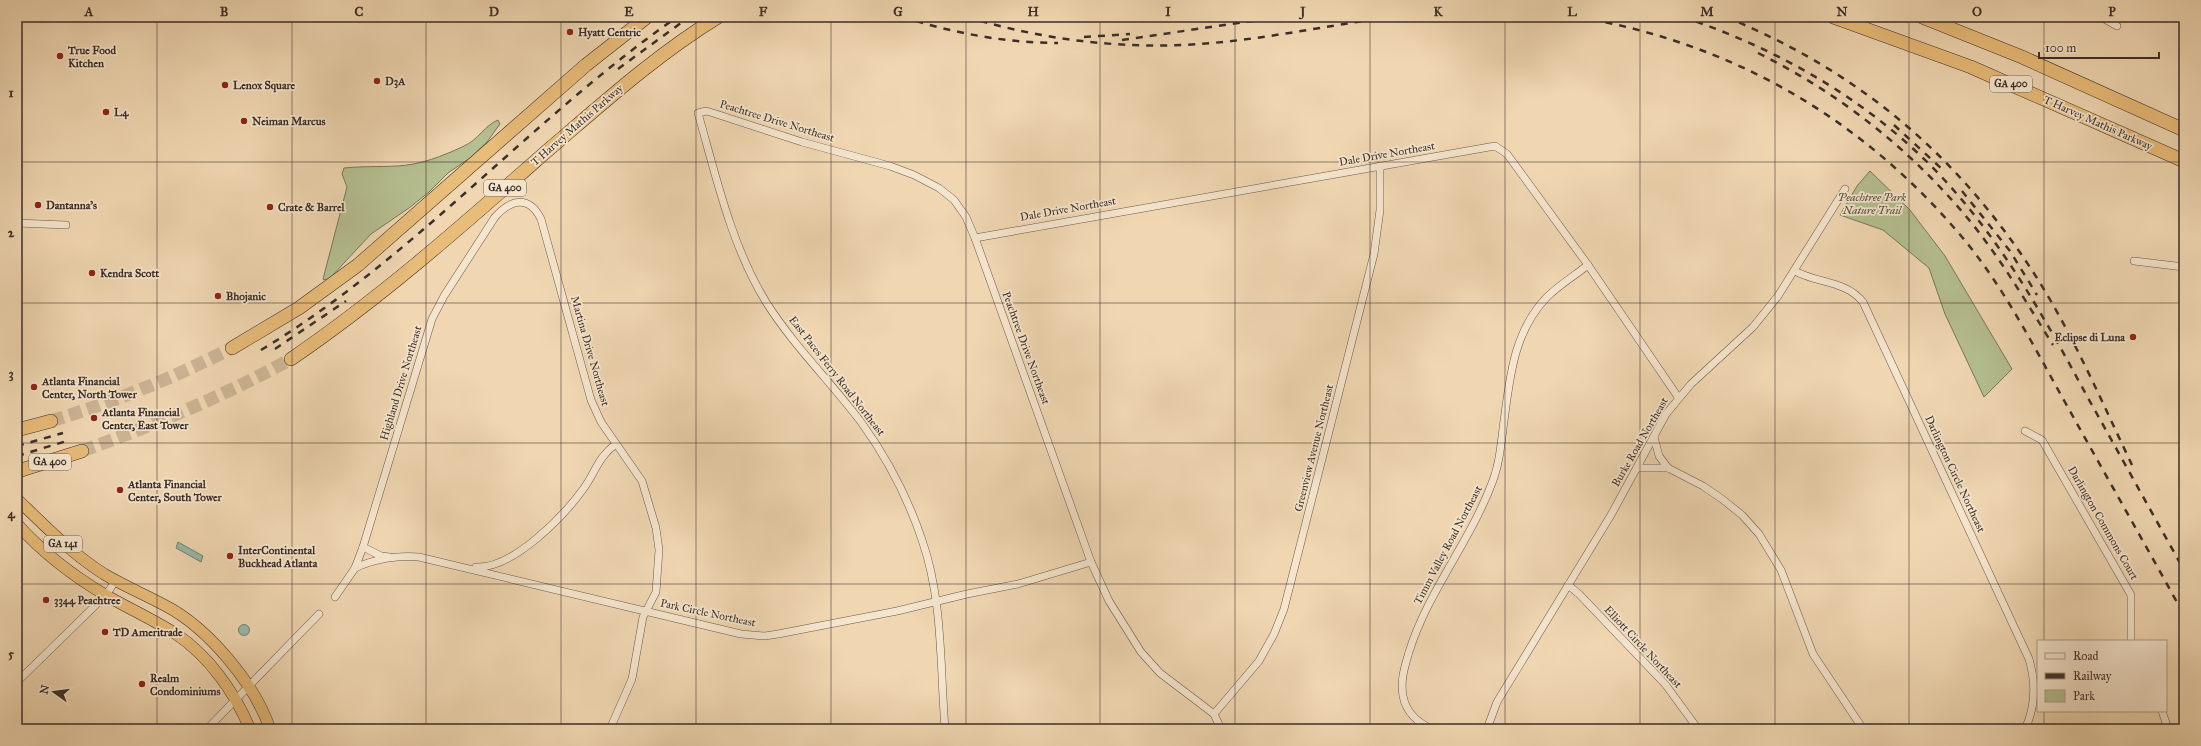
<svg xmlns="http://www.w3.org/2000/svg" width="2201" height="746" viewBox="0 0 2201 746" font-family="'IM FELL Great Primer',serif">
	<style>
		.green { fill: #b5bf90; stroke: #78765c }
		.water { fill: #9abaab; stroke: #748277 }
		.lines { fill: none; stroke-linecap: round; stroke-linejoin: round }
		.motorway-tunnel { stroke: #ccb596; stroke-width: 13; stroke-dasharray: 13 6; stroke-linecap: butt }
		.minor-casing { stroke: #68584a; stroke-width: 8 }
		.trunk-casing { stroke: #3b2e28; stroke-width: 12 }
		.motorway-casing { stroke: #3b2e28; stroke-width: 14 }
		.minor { stroke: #f5e5cd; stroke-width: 7 }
		.trunk { stroke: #e8bc79; stroke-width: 11 }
		.motorway { stroke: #e8bc79; stroke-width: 13 }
		.rail { stroke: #3b2e28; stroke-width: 2.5; stroke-dasharray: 7 7; stroke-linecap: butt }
		.grid { fill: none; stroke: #3b2e28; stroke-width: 1; stroke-opacity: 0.55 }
		.poi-dot { fill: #8f2418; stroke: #f5e5cd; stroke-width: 1.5 }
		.labels { text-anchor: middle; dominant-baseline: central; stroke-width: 3.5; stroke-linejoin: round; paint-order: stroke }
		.shield { fill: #f5e5cd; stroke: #73655a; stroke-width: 1 }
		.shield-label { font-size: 10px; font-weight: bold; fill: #3b2e28 }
		.poi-label { font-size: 11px; font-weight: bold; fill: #3b2e28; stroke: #f5e5cd; text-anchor: start }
		.street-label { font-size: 11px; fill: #3b2e28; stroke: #f5e5cd }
		.park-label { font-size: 11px; font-style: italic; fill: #534b3d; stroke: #f5e5cd }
		.neatline { fill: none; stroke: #3b2e28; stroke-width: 1.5 }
		.grid-label { font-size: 13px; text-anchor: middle; font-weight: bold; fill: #3b2e28 }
	</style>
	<rect width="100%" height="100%" fill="#f0d7b2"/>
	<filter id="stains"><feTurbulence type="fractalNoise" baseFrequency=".005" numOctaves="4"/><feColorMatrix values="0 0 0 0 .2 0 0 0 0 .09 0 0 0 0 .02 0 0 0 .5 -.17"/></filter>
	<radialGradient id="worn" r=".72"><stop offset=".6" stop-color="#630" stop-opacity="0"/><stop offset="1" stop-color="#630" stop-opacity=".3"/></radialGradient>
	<g class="green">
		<path d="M 498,120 L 500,124 L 487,142 L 470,158 L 448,173 L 429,192 L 409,208 L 371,234 L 331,277 L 326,280 L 323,279 L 347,187 L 342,174 L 344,168 C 362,166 379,167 397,166 C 420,165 443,156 464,146 C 478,140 485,125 498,120 Z"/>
		<polygon points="1870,171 1910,210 1945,256 2012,369 1984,397 1945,314 1929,268 1883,230 1840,215 1857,186"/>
	</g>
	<g class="water">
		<polygon points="178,542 203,556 201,562 176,548"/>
		<circle cx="244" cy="630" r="5.5"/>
	</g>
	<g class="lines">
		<g class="motorway-tunnel">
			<path d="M 51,421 C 114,402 173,378 232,348"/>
			<path d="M 82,451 C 154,425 224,396 291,359"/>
		</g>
		<defs>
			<g id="minor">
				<polyline points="2101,17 2117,26"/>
				<polyline points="17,223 66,225"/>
				<polyline points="975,238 1495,146 1507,154 1588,265 1678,397"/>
				<polyline points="2134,261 2184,267"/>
				<path d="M 1795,271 C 1818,284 1845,280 1863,302 L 2029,659 C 2036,683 2036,706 2025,729"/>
				<polyline points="2025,431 2042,440 2131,595 2131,641"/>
				<polyline points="1654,437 1659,456 1668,468 1703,486 1722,499 1742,515 1759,534 1781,570 1813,654 1863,729"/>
				<polyline points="1638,468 1668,468"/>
				<polyline points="363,547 381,556 390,557"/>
				<path d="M 476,567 C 513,569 564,516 584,488 C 596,471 598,457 616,444"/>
				<path d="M 355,568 C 374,559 398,555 419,557 L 741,634 L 765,636 L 778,634 L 897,611 L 967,594 L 1018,584 L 1091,562"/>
				<polyline points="1568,585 1579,594 1665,684 1698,729"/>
				<path d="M 335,597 L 355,568 L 363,547 L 432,319 L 444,296 L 495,217 C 511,199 529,195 541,219 L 591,400 L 601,422 L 642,481 L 656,528 L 659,550 L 656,592 L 643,617 L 632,679 L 610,729"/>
				<polyline points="17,682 106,595 116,580"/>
				<polyline points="2162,711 2168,729"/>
				<polyline points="1214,714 1259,661 1274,634 1284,609 1374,254 1380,210 1380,166"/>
				<polyline points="207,729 319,614"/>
				<path d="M 945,729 C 940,666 943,600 922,540 C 908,498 887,458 861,422 C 830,381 793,345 766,302 C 731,245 716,176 698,113 L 706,111 L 713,113 L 802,142 L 890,166 L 914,175 L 939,188 L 954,200 L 966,217 L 975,238 L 1091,562 L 1109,601 L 1141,652 L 1160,673 L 1214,714 L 1221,729"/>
				<path d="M 1432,729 C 1418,723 1406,712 1403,696 C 1400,680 1405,666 1409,652 C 1428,591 1470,542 1492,483 C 1500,463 1501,442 1504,421 C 1510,376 1514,331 1547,297 C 1559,285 1574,276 1588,265"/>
				<polyline points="1487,729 1497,702 1611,515 1666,414 1691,384 1753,327 1778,296 1845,189"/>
			</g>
			<g id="trunk">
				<path d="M 17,499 C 45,526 71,553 104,574 C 124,586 146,595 166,606 C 208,628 255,684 270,729"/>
				<path d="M 17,524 C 43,553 73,576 107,596 C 130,609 154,620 176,634 C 209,656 235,693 250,729"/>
			</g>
			<g id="motorway">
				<polyline points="1833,17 1971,67 2184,161"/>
				<polyline points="1922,17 2022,57 2184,130"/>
				<polyline points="232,348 299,308 358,265 586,65 647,17"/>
				<path d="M 291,359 C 382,297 464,224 547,151 C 602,104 656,55 718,17"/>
				<polyline points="17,430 51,421"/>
				<polyline points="18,471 82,451"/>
			</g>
		</defs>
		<use href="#minor" class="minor-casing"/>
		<use href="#trunk" class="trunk-casing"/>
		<use href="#motorway" class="motorway-casing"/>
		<use href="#minor" class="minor"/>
		<use href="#trunk" class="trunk"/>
		<use href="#motorway" class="motorway"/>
		<g class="rail">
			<path d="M 903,17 C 953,33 1006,43 1058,43"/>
			<path d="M 967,17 C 1037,38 1109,48 1182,45 C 1253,42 1322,26 1392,17"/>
			<path d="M 1578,17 C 1732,43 1862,118 1962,237 C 2004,287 2034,347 2066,404 C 2105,474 2145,544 2184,615"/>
			<path d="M 1683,17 C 1787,52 1884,109 1956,193 C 2010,255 2049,326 2088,398 C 2120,455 2152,513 2184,570"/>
			<path d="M 1726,17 C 1860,72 1959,156 2037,278 C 2074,337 2102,402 2132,465"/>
			<polyline points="1084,37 1130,34"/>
			<polyline points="1122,40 1279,17"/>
			<path d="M 1758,53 C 1843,95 1915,153 1974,226 C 2004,264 2028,305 2053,345"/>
			<polyline points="618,69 689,17"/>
			<polyline points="1894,125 1942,169"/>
			<polyline points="1962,191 2010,251 2037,295"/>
			<polyline points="275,349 346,301"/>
			<path d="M 261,350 C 414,258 531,119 677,17"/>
			<polyline points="17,446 63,433"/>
			<polyline points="17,456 70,440"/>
		</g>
	</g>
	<path class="grid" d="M 157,17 L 157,729M 292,17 L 292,729M 426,17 L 426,729M 561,17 L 561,729M 696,17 L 696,729M 831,17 L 831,729M 966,17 L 966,729M 1100,17 L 1100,729M 1235,17 L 1235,729M 1370,17 L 1370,729M 1505,17 L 1505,729M 1640,17 L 1640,729M 1775,17 L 1775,729M 1909,17 L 1909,729M 2044,17 L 2044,641M 17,162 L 2184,162M 17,303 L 2184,303M 17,443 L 2184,443M 17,584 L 2184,584M 2044,711 L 2044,729"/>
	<g class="poi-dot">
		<circle cx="570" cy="32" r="4"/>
		<circle cx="60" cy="56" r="4"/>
		<circle cx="377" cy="81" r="4"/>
		<circle cx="225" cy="85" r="4"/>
		<circle cx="106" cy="112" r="4"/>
		<circle cx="244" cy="121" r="4"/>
		<circle cx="38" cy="205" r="4"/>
		<circle cx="270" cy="207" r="4"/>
		<circle cx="92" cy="273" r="4"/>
		<circle cx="218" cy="296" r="4"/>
		<circle cx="2133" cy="337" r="4"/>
		<circle cx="34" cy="387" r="4"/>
		<circle cx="94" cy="418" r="4"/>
		<circle cx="120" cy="490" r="4"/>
		<circle cx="230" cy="556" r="4"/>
		<circle cx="46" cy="600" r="4"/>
		<circle cx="105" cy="632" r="4"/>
		<circle cx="142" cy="684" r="4"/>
	</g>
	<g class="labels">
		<g class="shield">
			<rect x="1990" y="76" width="42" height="16" rx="3"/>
			<rect x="484" y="180" width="42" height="16" rx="3"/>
			<rect x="29" y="454" width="42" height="16" rx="3"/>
			<rect x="44" y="536" width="38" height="16" rx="3"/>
		</g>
		<g class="shield-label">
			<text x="2011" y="84">GA 400</text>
			<text x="505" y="188">GA 400</text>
			<text x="50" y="462">GA 400</text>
			<text x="63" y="544">GA 141</text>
		</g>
		<g class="poi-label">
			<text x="578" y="32">Hyatt Centric</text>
			<text x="68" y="50">True Food<tspan x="68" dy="13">Kitchen</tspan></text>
			<text x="385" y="81">D3A</text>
			<text x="233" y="85">Lenox Square</text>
			<text x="114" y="112">L4</text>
			<text x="252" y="121">Neiman Marcus</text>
			<text x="46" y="205">Dantanna's</text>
			<text x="278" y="207">Crate &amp; Barrel</text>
			<text x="100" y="273">Kendra Scott</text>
			<text x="226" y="296">Bhojanic</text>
			<text x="2125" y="337" text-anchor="end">Eclipse di Luna</text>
			<text x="42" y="381">Atlanta Financial<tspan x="42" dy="13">Center, North Tower</tspan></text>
			<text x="102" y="412">Atlanta Financial<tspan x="102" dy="13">Center, East Tower</tspan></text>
			<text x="128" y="484">Atlanta Financial<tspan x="128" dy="13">Center, South Tower</tspan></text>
			<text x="238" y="550">InterContinental<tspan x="238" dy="13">Buckhead Atlanta</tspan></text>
			<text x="54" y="600">3344 Peachtree</text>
			<text x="113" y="632">TD Ameritrade</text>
			<text x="150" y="678">Realm<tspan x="150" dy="13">Condominiums</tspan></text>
		</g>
		<g class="street-label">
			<text transform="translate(777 121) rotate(17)">Peachtree Drive Northeast</text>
			<text transform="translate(2098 123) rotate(24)">T Harvey Mathis Parkway</text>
			<text transform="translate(577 125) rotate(-41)">T Harvey Mathis Parkway</text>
			<text transform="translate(1387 154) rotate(-10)">Dale Drive Northeast</text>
			<text transform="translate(1068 209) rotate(-10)">Dale Drive Northeast</text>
			<text transform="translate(1026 348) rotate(70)">Peachtree Drive Northeast</text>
			<text transform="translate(590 351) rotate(74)">Martina Drive Northeast</text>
			<text transform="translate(837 376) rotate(52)">East Paces Ferry Road Northeast</text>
			<text transform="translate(401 383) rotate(-73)">Highland Drive Northeast</text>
			<text transform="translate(1640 442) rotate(-60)">Burke Road Northeast</text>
			<text transform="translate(1314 448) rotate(-76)">Greenview Avenue Northeast</text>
			<text transform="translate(1955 474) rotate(65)">Darlington Circle Northeast</text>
			<text transform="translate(2103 523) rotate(60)">Darlington Commons Court</text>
			<text transform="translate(1448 545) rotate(-62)">Timm Valley Road Northeast</text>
			<text transform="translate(708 613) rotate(12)">Park Circle Northeast</text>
			<text transform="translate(1643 647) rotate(47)">Elliott Circle Northeast</text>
		</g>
		<g class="park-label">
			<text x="1872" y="197">Peachtree Park<tspan x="1872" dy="13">Nature Trail</tspan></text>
		</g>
	</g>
	<rect width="2201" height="746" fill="none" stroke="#f0d7b2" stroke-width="44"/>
	<rect x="2037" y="640" width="130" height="72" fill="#f5e5cd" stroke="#ab9c8b"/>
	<rect x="2045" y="653" width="20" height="6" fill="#f5e5cd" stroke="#ab9c8b"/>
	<text x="2073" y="660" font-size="12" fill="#3b2e28">Road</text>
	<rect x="2045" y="673" width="20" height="6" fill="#3b2e28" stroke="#ab9c8b"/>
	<text x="2073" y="680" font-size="12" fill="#3b2e28">Railway</text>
	<rect x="2045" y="690" width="20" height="12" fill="#b5bf90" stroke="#ab9c8b"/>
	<text x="2073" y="700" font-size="12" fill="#3b2e28">Park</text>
	<g transform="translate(54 692) rotate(284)" stroke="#f5e5cd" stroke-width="3" paint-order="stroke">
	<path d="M0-3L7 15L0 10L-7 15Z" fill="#3b2e28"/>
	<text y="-6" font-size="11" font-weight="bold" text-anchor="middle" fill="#3b2e28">N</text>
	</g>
	<path d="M2039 52v6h120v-6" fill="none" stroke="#3b2e28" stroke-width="2"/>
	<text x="2045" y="52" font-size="12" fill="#3b2e28" stroke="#f5e5cd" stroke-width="3" paint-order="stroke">100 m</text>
	<rect x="22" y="22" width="2157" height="702" class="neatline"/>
	<g class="grid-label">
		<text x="89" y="16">A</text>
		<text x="224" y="16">B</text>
		<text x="359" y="16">C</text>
		<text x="494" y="16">D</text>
		<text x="629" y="16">E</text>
		<text x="763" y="16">F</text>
		<text x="898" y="16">G</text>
		<text x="1033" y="16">H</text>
		<text x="1168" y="16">I</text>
		<text x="1303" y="16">J</text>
		<text x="1438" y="16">K</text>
		<text x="1572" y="16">L</text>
		<text x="1707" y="16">M</text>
		<text x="1842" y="16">N</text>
		<text x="1977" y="16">O</text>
		<text x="2112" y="16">P</text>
		<text x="11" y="97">1</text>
		<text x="11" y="237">2</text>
		<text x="11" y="378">3</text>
		<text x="11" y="518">4</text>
		<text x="11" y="658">5</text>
	</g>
	<rect width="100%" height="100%" filter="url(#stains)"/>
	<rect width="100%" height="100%" fill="url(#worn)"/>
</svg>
